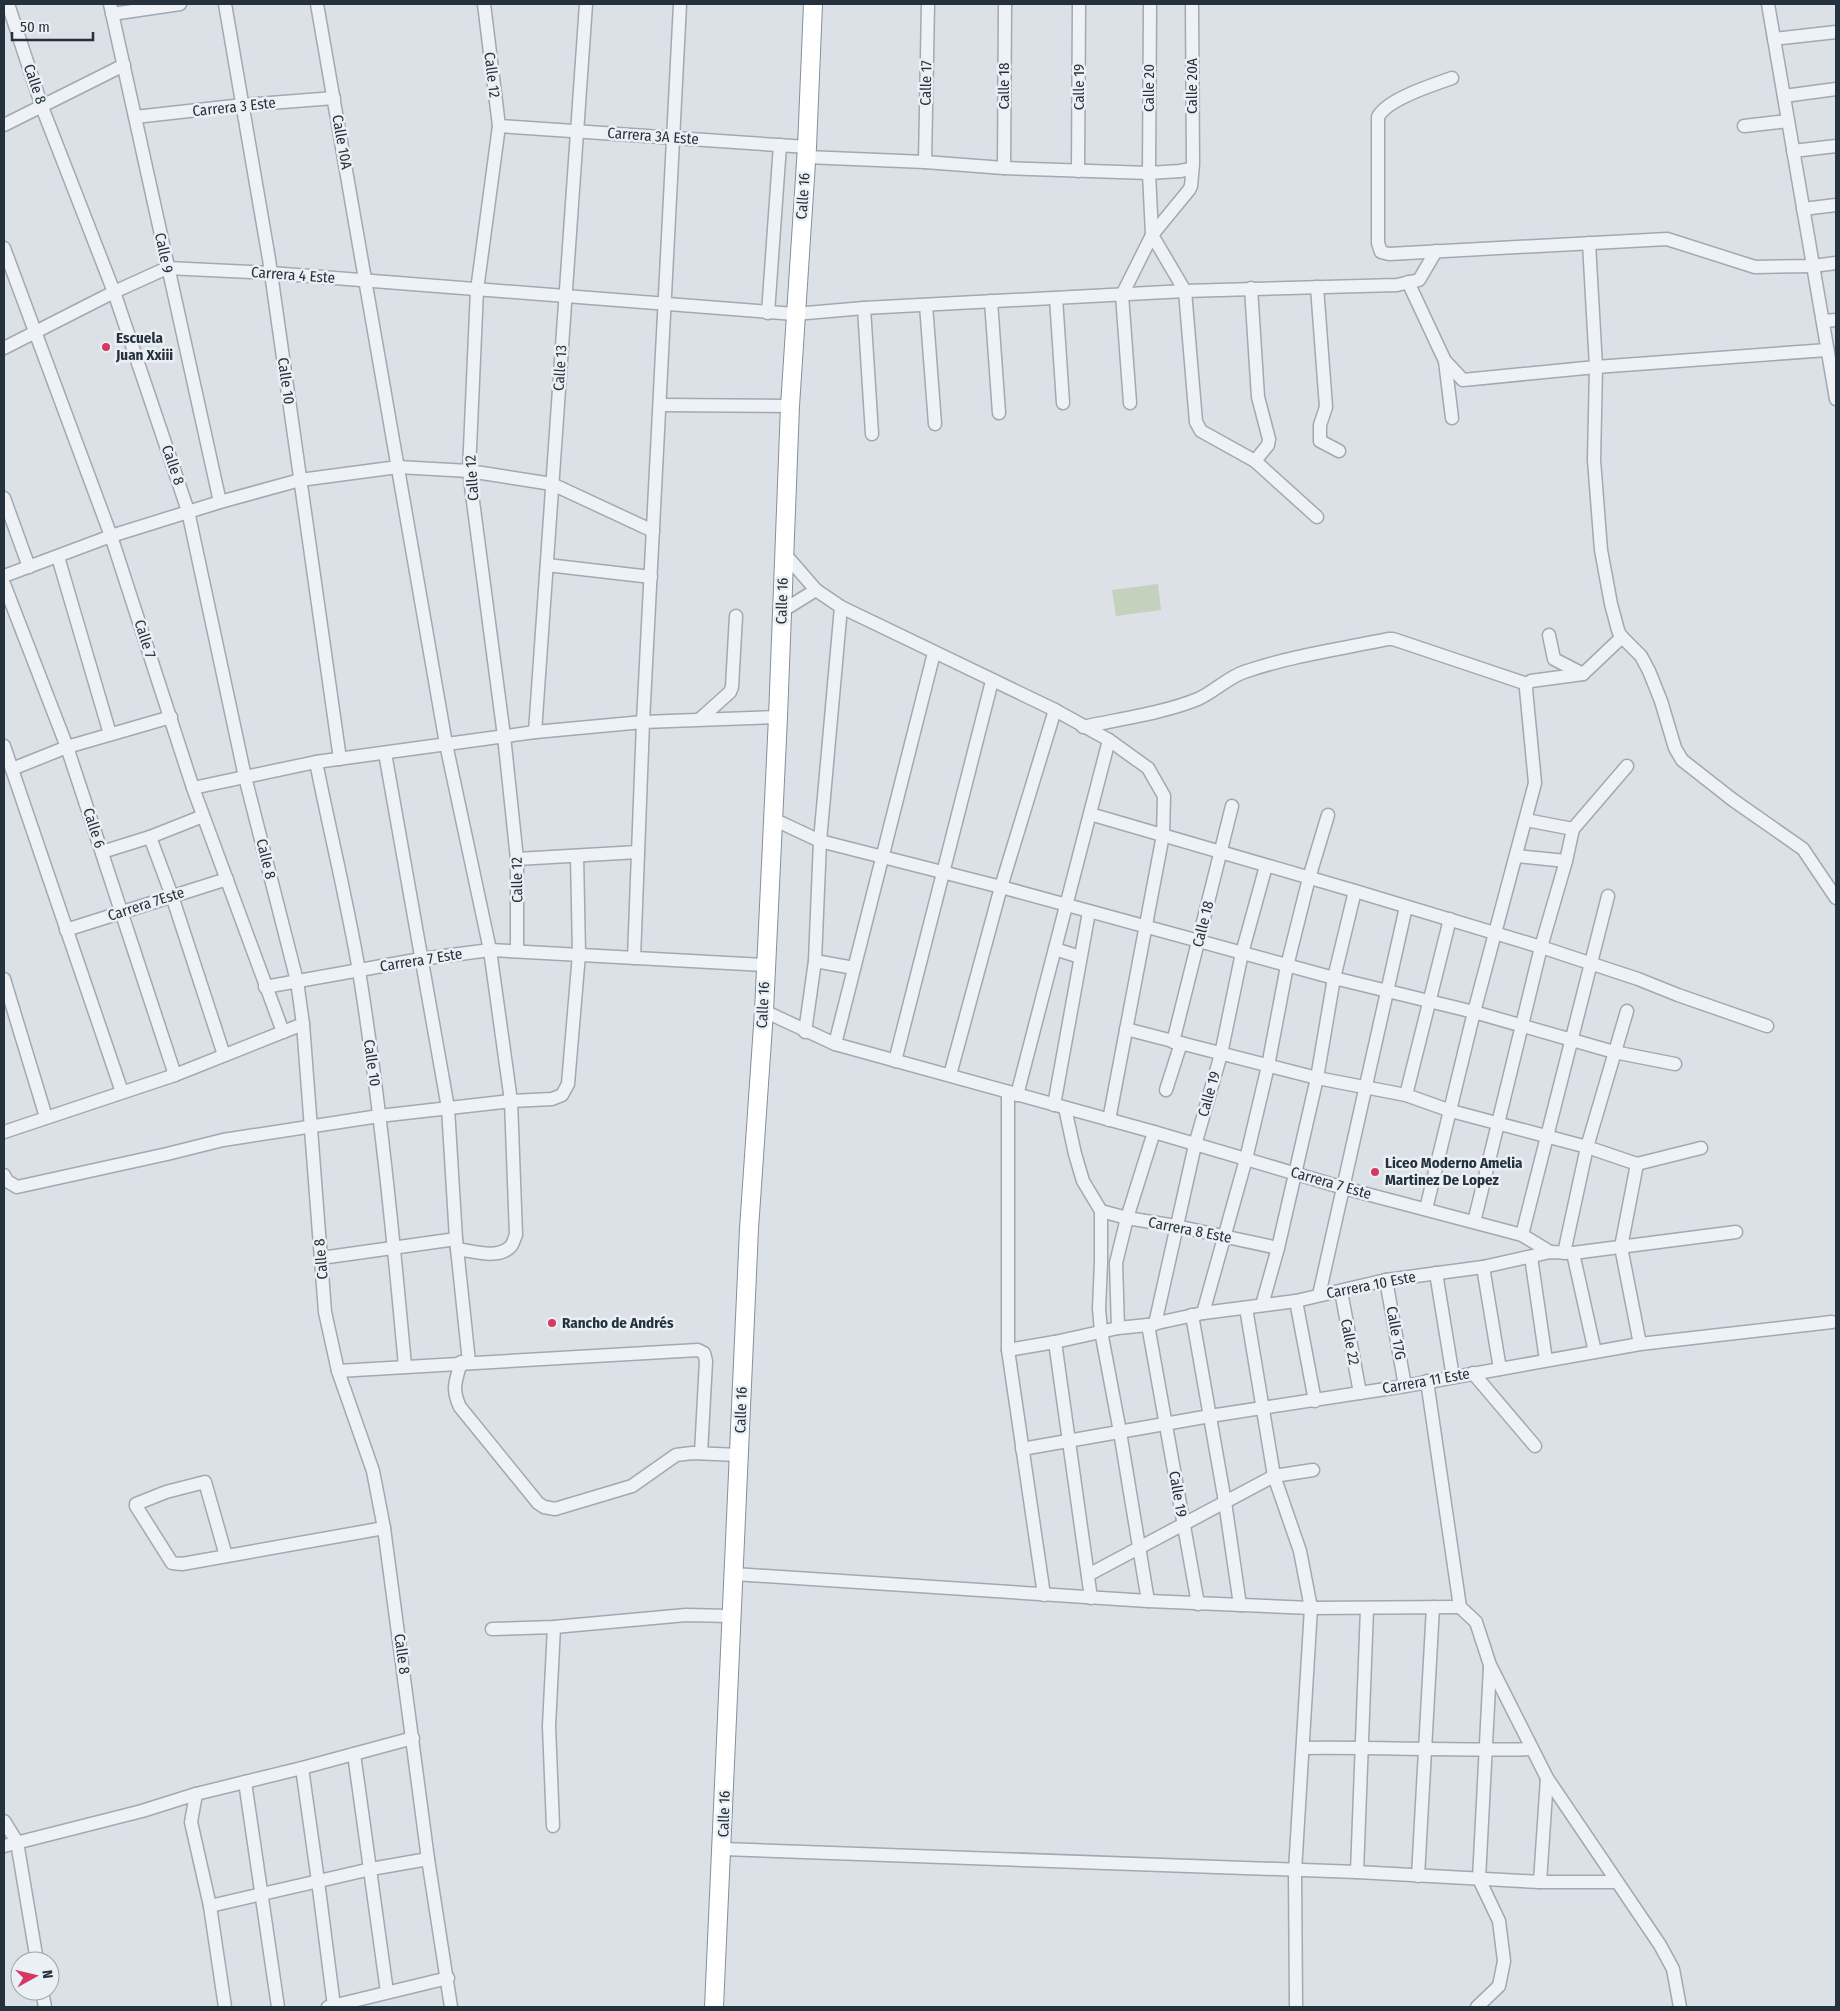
<svg xmlns="http://www.w3.org/2000/svg" width="1840" height="2011" viewBox="0 0 1840 2011" font-family="'Fira Sans Condensed',sans-serif">
	<style>
		.green { fill: #c4d1bc }
		.lines { fill: none; stroke-linecap: round; stroke-linejoin: round }
		.minor-casing { stroke: #a1a9b1; stroke-width: 15 }
		.highway-casing { stroke: #82909e; stroke-width: 20 }
		.minor { stroke: #eef1f5; stroke-width: 12 }
		.highway { stroke: #fff; stroke-width: 18 }
		.poi-dot { fill: #d33963; stroke: #ebf0f4; stroke-width: 2 }
		.labels { text-anchor: middle; dominant-baseline: central; stroke-width: 5; stroke-linejoin: round; paint-order: stroke }
		.street-label { font-size: 15px; fill: #25313d; stroke: #ebf0f4 }
		.poi-label { font-size: 15px; font-weight: bold; fill: #25313d; stroke: #ebf0f4; text-anchor: start }
	</style>
	<rect width="100%" height="100%" fill="#dbe1e7"/>
	<polygon class="green" points="1158,584 1161,610 1116,616 1112,590"/>
	<g class="lines">
		<defs>
			<g id="minor">
				<polyline points="8,4 42,107 114,292 188,511 245,777 297,981 303,1024 325,1312 338,1371 373,1471 384,1528 428,1859 451,2007"/>
				<polyline points="110,4 220,502"/>
				<polyline points="225,4 269,259 340,759"/>
				<path d="M 317,4 L 446,744 L 490,950 L 511,1101 L 516,1235 C 514,1239 513,1244 511,1246 C 499,1260 472,1251 457,1249"/>
				<polyline points="484,4 499,126 477,290 469,471 504,736 517,859 517,951"/>
				<polyline points="1150,4 1149,173 1152,235 1185,291 1196,422 1201,431 1255,461 1317,517"/>
				<polyline points="1768,4 1836,399"/>
				<polyline points="112,14 180,4"/>
				<polyline points="1774,39 1836,32"/>
				<path d="M 1452,78 C 1433,85 1387,99 1378,117 L 1378,243 L 1381,252 L 1389,254 L 1667,239 L 1755,267 L 1813,266 L 1836,263"/>
				<polyline points="1784,96 1836,89"/>
				<polyline points="135,117 243,105 334,98"/>
				<polyline points="4,125 124,65"/>
				<polyline points="499,126 807,147"/>
				<polyline points="1744,126 1788,121"/>
				<polyline points="1793,151 1836,146"/>
				<polyline points="806,157 925,162 1004,168 1149,173 1180,171 1191,169"/>
				<polyline points="925,162 928,4"/>
				<polyline points="1004,168 1005,4"/>
				<polyline points="1078,171 1079,4"/>
				<polyline points="1803,209 1836,205"/>
				<polyline points="1589,243 1596,367 1594,460 1601,550 1611,604 1618,630 1620,635 1641,656 1649,671 1661,701 1675,748 1682,760 1733,800 1803,849 1836,898"/>
				<polyline points="4,248 111,536 193,788 283,1032"/>
				<polyline points="1408,282 1445,361 1463,380 1596,367 1827,350"/>
				<polyline points="1317,287 1326,407 1320,425 1320,441 1339,451"/>
				<polyline points="1251,288 1258,397 1269,439 1268,445 1255,461"/>
				<polyline points="1056,298 1063,403"/>
				<polyline points="991,301 999,413"/>
				<polyline points="926,305 935,424"/>
				<polyline points="864,308 872,434"/>
				<polyline points="768,313 780,145"/>
				<polyline points="1823,321 1836,320"/>
				<polyline points="4,348 114,292 167,268 271,273 795,314 864,308 1185,291 1397,285 1419,280 1436,251"/>
				<polyline points="1445,361 1452,418"/>
				<polyline points="1130,403 1122,295 1152,235 1189,190 1191,186 1193,164 1192,4"/>
				<polyline points="660,405 790,406"/>
				<polyline points="4,498 29,567"/>
				<polyline points="783,552 816,590 841,607 1055,710 1109,740 1148,768 1164,796 1163,835 1109,1120"/>
				<polyline points="58,557 110,734"/>
				<polyline points="547,565 651,577"/>
				<polyline points="4,576 111,536 220,502 300,480 398,467 469,471 552,484 653,531"/>
				<polyline points="4,584 67,747 175,1075"/>
				<polyline points="782,611 816,590"/>
				<polyline points="1549,635 1554,659 1583,674"/>
				<polyline points="700,719 730,692 732,687 736,616"/>
				<path d="M 1083,727 C 1119,719 1164,713 1198,699 C 1214,692 1227,678 1244,672 C 1290,656 1340,649 1388,639 L 1393,639 L 1527,684"/>
				<polyline points="535,732 586,4"/>
				<polyline points="4,746 122,1092"/>
				<polyline points="385,753 448,1108 456,1239 469,1362"/>
				<path d="M 316,762 C 330,832 347,901 359,971 C 380,1102 393,1234 405,1366"/>
				<polyline points="12,769 67,747 171,717"/>
				<polyline points="193,788 316,762 535,732 643,722 778,717"/>
				<polyline points="1090,814 1355,891 1541,947 1638,979 1678,995 1767,1026"/>
				<polyline points="203,816 150,837 172,896 224,1055"/>
				<polyline points="773,819 820,841 1001,887 1334,978 1474,1012 1614,1052 1675,1064"/>
				<polyline points="1526,820 1573,829"/>
				<polyline points="102,852 150,837"/>
				<polyline points="1517,856 1566,861"/>
				<polyline points="517,859 638,852"/>
				<polyline points="66,930 227,879"/>
				<polyline points="1055,949 1080,957"/>
				<polyline points="634,958 643,722 680,4"/>
				<polyline points="815,961 854,968"/>
				<polyline points="4,979 46,1117"/>
				<polyline points="265,987 421,959 490,950 766,965"/>
				<polyline points="764,1011 835,1044 1154,1132 1344,1188 1522,1235 1550,1252"/>
				<polyline points="1126,1029 1317,1078 1406,1095 1451,1111 1587,1147 1637,1164 1701,1148"/>
				<polyline points="805,1032 815,961 820,841 841,607"/>
				<polyline points="1173,1042 1232,806"/>
				<polyline points="835,1044 934,653"/>
				<polyline points="895,1061 992,681"/>
				<polyline points="950,1075 1001,887 1055,710"/>
				<polyline points="1166,1090 1181,1043"/>
				<polyline points="1008,1092 1008,1350 1044,1595"/>
				<polyline points="1017,1095 1109,740"/>
				<polyline points="1406,1095 1450,919"/>
				<polyline points="1054,1105 1089,912"/>
				<polyline points="1065,1108 1075,1154 1083,1181 1101,1211 1101,1262 1099,1309 1101,1331 1120,1432 1148,1601"/>
				<polyline points="4,1132 175,1075 303,1024"/>
				<polyline points="1637,1164 1621,1247 1640,1344"/>
				<polyline points="4,1175 7,1181 17,1187 167,1154 223,1140 379,1116 511,1101 552,1099 562,1095 568,1084 579,954 577,856"/>
				<polyline points="1426,1209 1474,1012 1535,783 1526,689 1527,684 1531,681 1583,674 1622,637"/>
				<polyline points="1101,1211 1127,1218 1176,1226 1278,1248"/>
				<polyline points="1474,1222 1541,947 1566,861 1573,829 1627,766"/>
				<polyline points="1522,1235 1608,896"/>
				<polyline points="1564,1253 1587,1147 1627,1011"/>
				<polyline points="1573,1253 1595,1352"/>
				<polyline points="1531,1257 1546,1360"/>
				<polyline points="321,1258 456,1239"/>
				<polyline points="1483,1267 1500,1369"/>
				<polyline points="1436,1273 1453,1377"/>
				<polyline points="1386,1280 1405,1386"/>
				<polyline points="1341,1291 1360,1393"/>
				<polyline points="1319,1295 1406,907"/>
				<polyline points="1296,1301 1315,1401"/>
				<polyline points="1262,1305 1278,1248 1317,1078 1334,978 1355,891"/>
				<polyline points="1246,1308 1274,1476 1300,1551 1311,1608 1295,1871 1296,2007"/>
				<polyline points="1203,1313 1246,1159 1268,1066 1287,966 1309,878 1328,815"/>
				<polyline points="1192,1315 1225,1502 1240,1605"/>
				<polyline points="1155,1324 1195,1145 1221,1054 1242,953 1266,866"/>
				<polyline points="1148,1325 1198,1604"/>
				<polyline points="1118,1328 1116,1263 1127,1218 1154,1132"/>
				<polyline points="1055,1342 1091,1598"/>
				<polyline points="1008,1350 1055,1342 1118,1328 1148,1325 1203,1313 1296,1301 1386,1280 1483,1267 1550,1252 1573,1253 1736,1232"/>
				<path d="M 461,1362 C 456,1381 451,1388 460,1407 L 538,1503 L 544,1507 L 555,1509 L 632,1486 L 676,1455 L 692,1453 L 739,1455"/>
				<polyline points="338,1371 698,1350 704,1353 706,1361 701,1453"/>
				<polyline points="1473,1373 1535,1446"/>
				<polyline points="1427,1381 1460,1607 1476,1622 1490,1665 1547,1778 1660,1945 1673,1969 1680,2007"/>
				<polyline points="1022,1449 1210,1416 1405,1386 1640,1344 1832,1322"/>
				<polyline points="226,1556 205,1482 166,1492 136,1504 136,1506 172,1563 182,1564 384,1528"/>
				<polyline points="734,1574 1148,1601 1311,1608 1460,1607"/>
				<polyline points="1088,1575 1274,1476 1313,1470"/>
				<polyline points="492,1629 554,1627 686,1615 731,1616"/>
				<path d="M 1303,1748 C 1379,1747 1456,1751 1532,1749"/>
				<polyline points="354,1754 387,1992"/>
				<polyline points="302,1768 318,1881 334,2006"/>
				<polyline points="245,1782 278,2007"/>
				<polyline points="196,1794 191,1822 210,1906 225,2007"/>
				<polyline points="4,1821 17,1842 37,1961"/>
				<polyline points="553,1826 549,1726 554,1627"/>
				<polyline points="4,1846 142,1811 196,1794 302,1768 413,1738"/>
				<polyline points="723,1849 1357,1872 1540,1882 1616,1882"/>
				<polyline points="1357,1872 1367,1609"/>
				<polyline points="1418,1876 1433,1607"/>
				<polyline points="1540,1882 1547,1778"/>
				<polyline points="210,1906 371,1869 428,1859"/>
				<polyline points="42,1991 45,2007"/>
				<polyline points="328,2007 448,1978"/>
				<polyline points="1477,2007 1499,1986 1504,1961 1499,1921 1479,1879 1490,1667"/>
			</g>
			<polyline id="highway" points="714,2007 749,1229 764,1011 778,717 790,406 807,147 813,4"/>
		</defs>
		<use href="#minor" class="minor-casing"/>
		<use href="#highway" class="highway-casing"/>
		<use href="#minor" class="minor"/>
		<use href="#highway" class="highway"/>
	</g>
	<g class="poi-dot">
		<circle cx="106" cy="347" r="5"/>
		<circle cx="1375" cy="1172" r="5"/>
		<circle cx="552" cy="1323" r="5"/>
	</g>
	<g class="labels">
		<g class="street-label">
			<text transform="translate(492 75) rotate(83)">Calle 12</text>
			<text transform="translate(926 83) rotate(-89)">Calle 17</text>
			<text transform="translate(35 84) rotate(71)">Calle 8</text>
			<text transform="translate(1004 86) rotate(-90)">Calle 18</text>
			<text transform="translate(1192 86) rotate(-90)">Calle 20A</text>
			<text transform="translate(1079 87) rotate(-90)">Calle 19</text>
			<text transform="translate(1149 88) rotate(-90)">Calle 20</text>
			<text transform="translate(234 107) rotate(-6)">Carrera 3 Este</text>
			<text transform="translate(653 136) rotate(4)">Carrera 3A Este</text>
			<text transform="translate(342 142) rotate(80)">Calle 10A</text>
			<text transform="translate(803 196) rotate(-86)">Calle 16</text>
			<text transform="translate(164 253) rotate(78)">Calle 9</text>
			<text transform="translate(293 275) rotate(4)">Carrera 4 Este</text>
			<text transform="translate(560 368) rotate(-86)">Calle 13</text>
			<text transform="translate(286 381) rotate(82)">Calle 10</text>
			<text transform="translate(173 465) rotate(71)">Calle 8</text>
			<text transform="translate(472 478) rotate(-94)">Calle 12</text>
			<text transform="translate(782 601) rotate(-88)">Calle 16</text>
			<text transform="translate(145 639) rotate(72)">Calle 7</text>
			<text transform="translate(94 828) rotate(72)">Calle 6</text>
			<text transform="translate(266 859) rotate(76)">Calle 8</text>
			<text transform="translate(517 880) rotate(-91)">Calle 12</text>
			<text transform="translate(146 904) rotate(-18)">Carrera 7Este</text>
			<text transform="translate(1203 924) rotate(-76)">Calle 18</text>
			<text transform="translate(421 960) rotate(-9)">Carrera 7 Este</text>
			<text transform="translate(763 1005) rotate(-87)">Calle 16</text>
			<text transform="translate(372 1063) rotate(82)">Calle 10</text>
			<text transform="translate(1209 1094) rotate(-74)">Calle 19</text>
			<text transform="translate(1331 1183) rotate(16)">Carrera 7 Este</text>
			<text transform="translate(1190 1230) rotate(11)">Carrera 8 Este</text>
			<text transform="translate(321 1259) rotate(-95)">Calle 8</text>
			<text transform="translate(1371 1285) rotate(-11)">Carrera 10 Este</text>
			<text transform="translate(1396 1333) rotate(80)">Calle 17G</text>
			<text transform="translate(1350 1342) rotate(79)">Calle 22</text>
			<text transform="translate(1426 1381) rotate(-10)">Carrera 11 Este</text>
			<text transform="translate(741 1410) rotate(-88)">Calle 16</text>
			<text transform="translate(1178 1494) rotate(80)">Calle 19</text>
			<text transform="translate(402 1654) rotate(82)">Calle 8</text>
			<text transform="translate(724 1814) rotate(-88)">Calle 16</text>
		</g>
		<g class="poi-label">
			<text x="116" y="338">Escuela<tspan x="116" dy="17">Juan Xxiii</tspan></text>
			<text x="1385" y="1163">Liceo Moderno Amelia<tspan x="1385" dy="17">Martinez De Lopez</tspan></text>
			<text x="562" y="1323">Rancho de Andrés</text>
		</g>
	</g>
	<rect width="1840" height="2011" fill="none" stroke="#25313d" stroke-width="10"/>
	<g transform="translate(35 1976) rotate(82)"><circle r="24" fill="#ebf0f4" stroke="#9ca4ab"/>
	<path d="M0-4L9 19L0 12L-9 19Z" fill="#d33963"/>
	<text y="-8" font-size="14" font-weight="bold" text-anchor="middle" fill="#25313d">N</text>
	</g>
	<path d="M12 32v8h81v-8" fill="none" stroke="#25313d" stroke-width="2.5"/>
	<text x="20" y="32" font-size="15" fill="#25313d" stroke="#ebf0f4" stroke-width="4" paint-order="stroke">50 m</text>
</svg>
